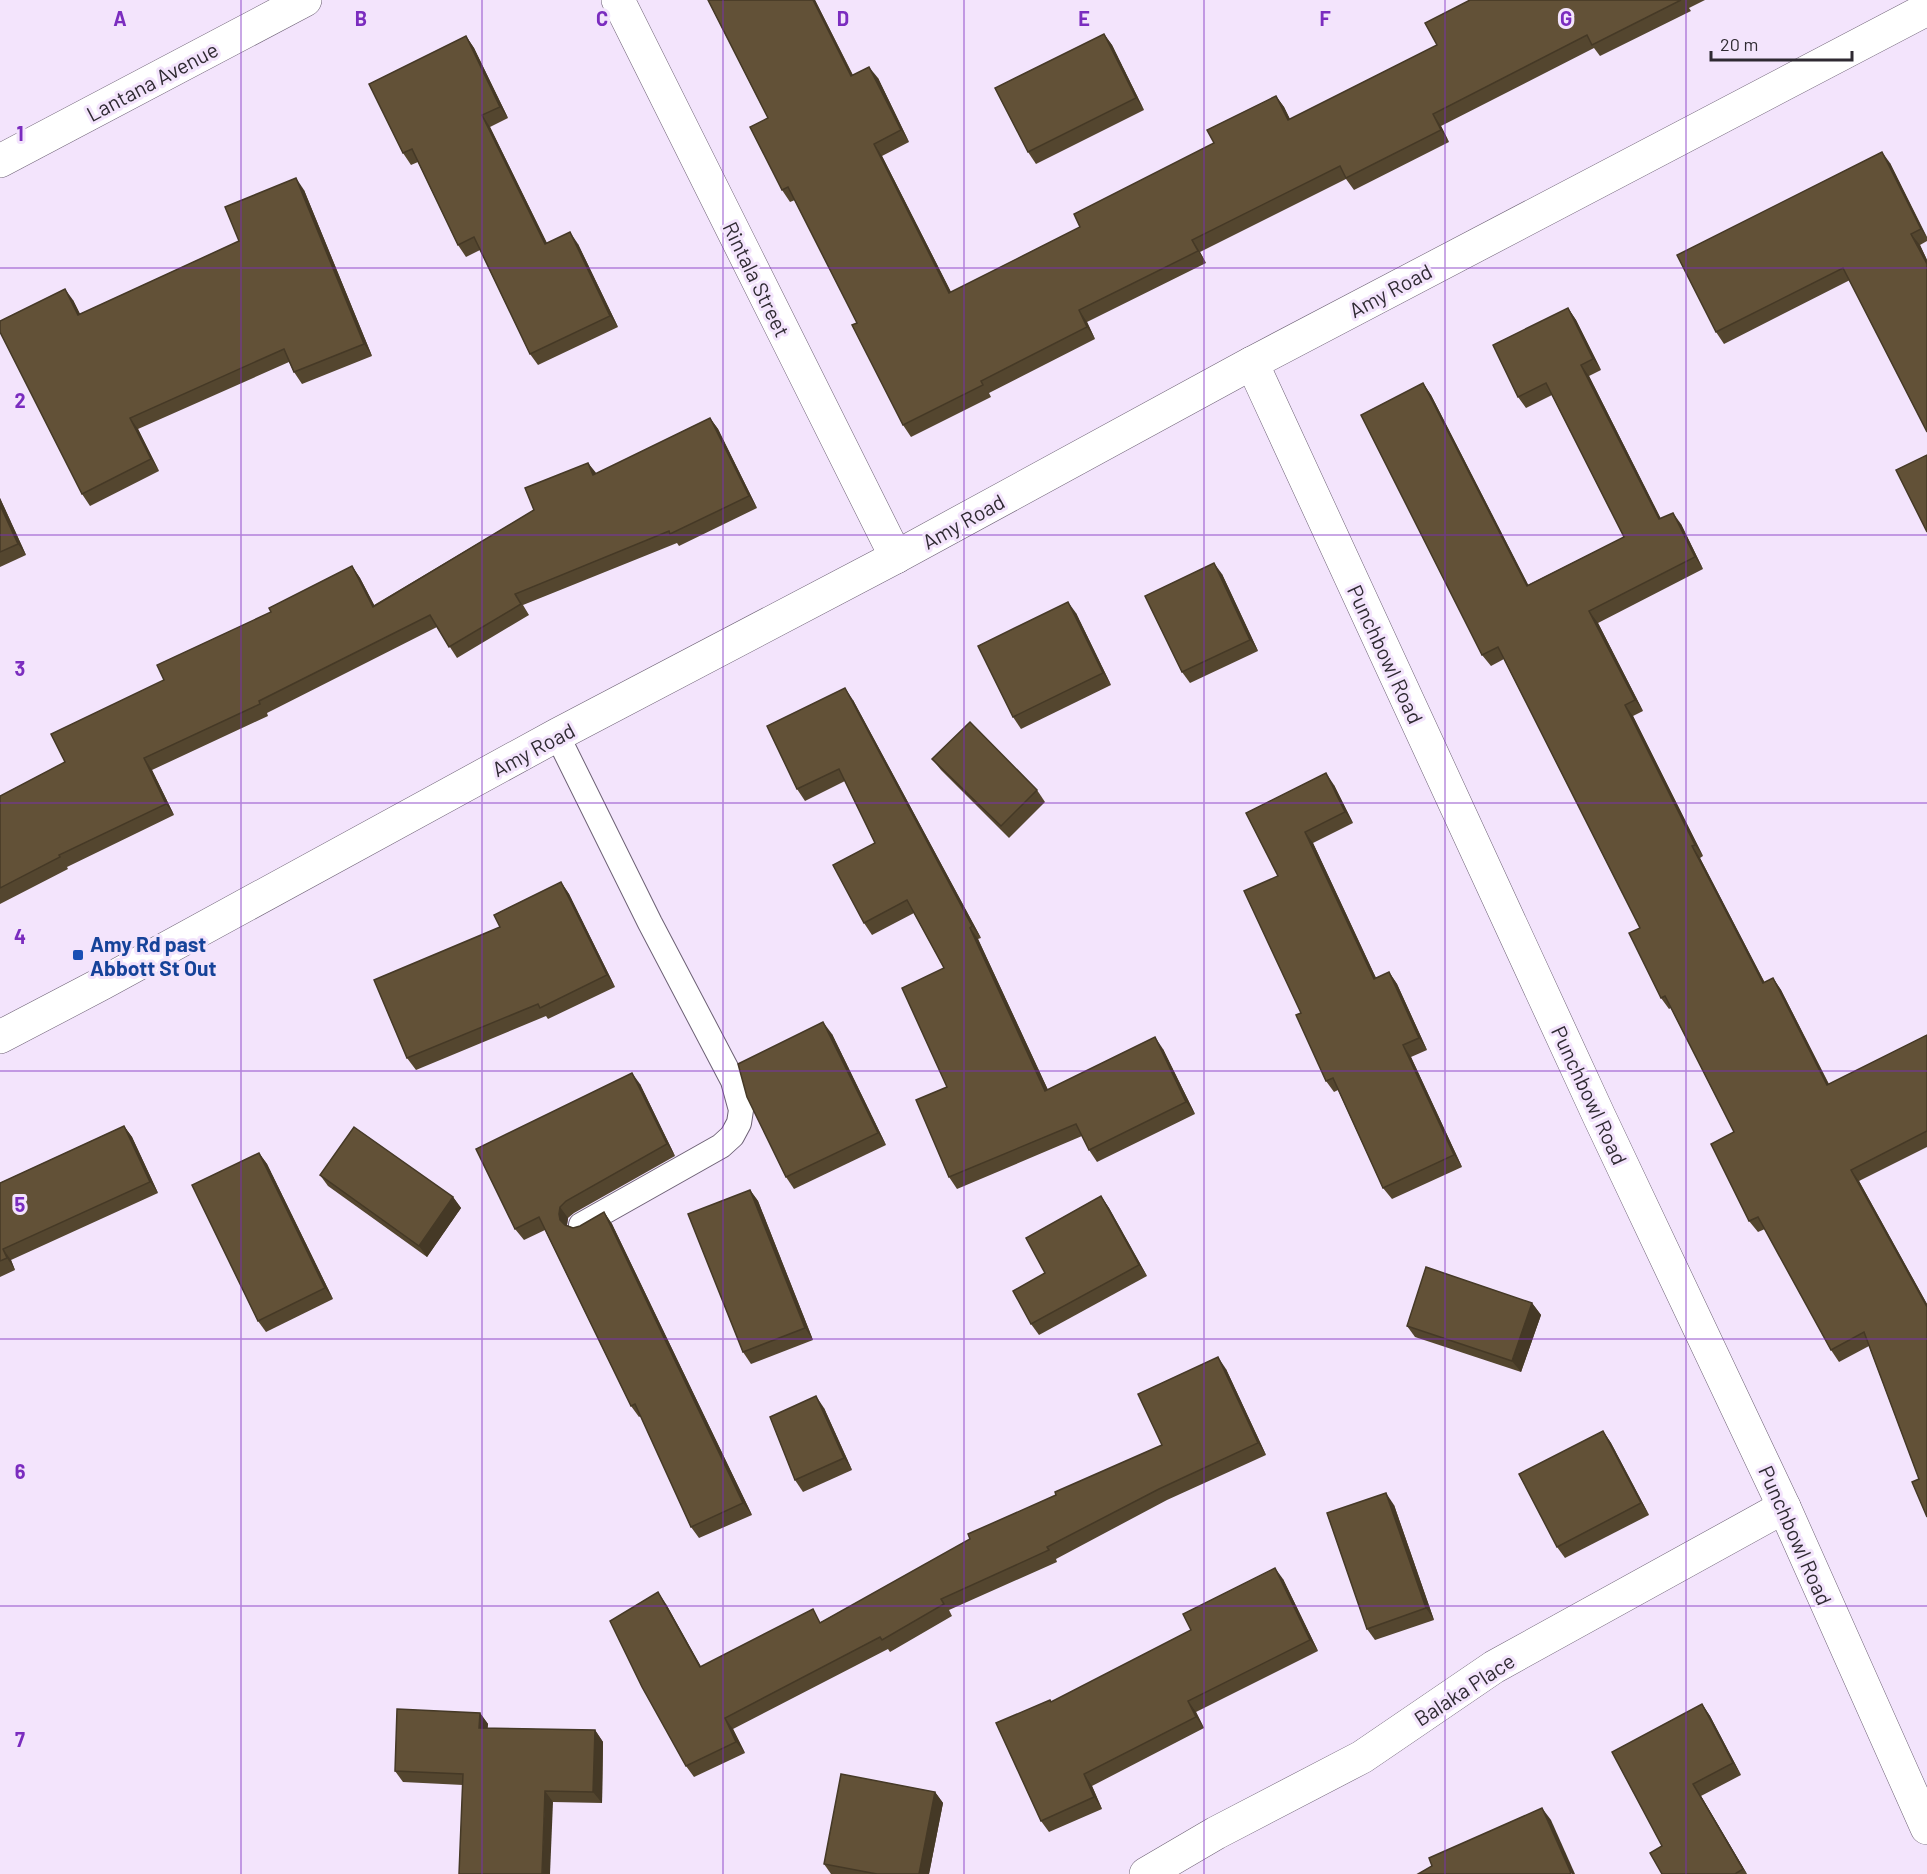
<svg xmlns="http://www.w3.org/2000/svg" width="1927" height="1874" viewBox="0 0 1927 1874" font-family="Barlow,sans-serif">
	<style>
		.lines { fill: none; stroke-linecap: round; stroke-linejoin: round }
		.lane-casing { stroke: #6d6175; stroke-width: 26 }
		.street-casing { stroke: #6d6175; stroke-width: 34 }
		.secondary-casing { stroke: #6d6175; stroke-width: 34 }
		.lane { stroke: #fff; stroke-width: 24 }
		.street { stroke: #fff; stroke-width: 33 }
		.secondary { stroke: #fff; stroke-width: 33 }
		.wall { fill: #54462f }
		.shaded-wall { fill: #453926 }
		.building { fill: #625137; stroke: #453926; stroke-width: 1.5 }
		.grid { fill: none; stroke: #7b2cbf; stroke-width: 1.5; stroke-opacity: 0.55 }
		.transit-dot { fill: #1a4fb4; stroke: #f3e4fc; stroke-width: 2 }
		.labels { text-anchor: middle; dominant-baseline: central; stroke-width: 6; stroke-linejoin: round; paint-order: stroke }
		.street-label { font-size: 21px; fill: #2f2a32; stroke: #f3e4fc }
		.transit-label { font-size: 21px; font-weight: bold; fill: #164399; stroke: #f3e4fc; text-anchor: start }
		.grid-label { font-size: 20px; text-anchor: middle; font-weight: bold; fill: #7b2cbf; stroke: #f3e4fc; stroke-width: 6; stroke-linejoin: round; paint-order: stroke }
	</style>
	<rect width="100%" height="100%" fill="#f3e4fc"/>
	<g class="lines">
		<defs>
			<polyline id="lane" points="557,735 650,923 733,1081 741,1110 739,1123 732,1136 721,1146 581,1225"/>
			<g id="street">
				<polyline points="618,0 896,557"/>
				<polyline points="0,161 305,0"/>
				<polyline points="0,1037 103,983 557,735 896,557 1252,363"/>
				<polyline points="1146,1874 1216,1833 1362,1757 1494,1667 1784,1507"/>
			</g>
			<polyline id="secondary" points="1927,9 1252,363 1599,1116 1784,1507 1927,1828"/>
		</defs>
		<use href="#lane" class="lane-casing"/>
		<use href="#street" class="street-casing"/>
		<use href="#secondary" class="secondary-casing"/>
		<use href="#lane" class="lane"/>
		<use href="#street" class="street"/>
		<use href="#secondary" class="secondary"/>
	</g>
	<g class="wall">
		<polygon points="708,0 815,0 853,75 878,78 909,142 882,156 951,292 1080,227 1214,143 1276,96 1284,107 1290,119 1437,45 1470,0 1705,0 1689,8 1691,11 1600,56 1594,48 1441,126 1449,142 1354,190 1346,179 1200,252 1206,263 1087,322 1095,339 989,393 991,397 911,437 903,425 857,323 795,200 790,202 782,190 768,118"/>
		<polygon points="1104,34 1112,45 1144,110 1036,164 1028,152"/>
		<polygon points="466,36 474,48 508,118 490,127 547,243 578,244 618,327 538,365 530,354 480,250 466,257 458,245 418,162 411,165 403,153"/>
		<polygon points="1890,163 1927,237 1927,241 1920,245 1927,260 1927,432 1850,280 1724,344 1716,332"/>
		<polygon points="304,190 372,356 302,384 294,372 289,362 138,429 159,471 90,506 82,494 73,300 80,314 239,241"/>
		<polygon points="1568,308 1576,320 1601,370 1589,376 1661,519 1681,524 1703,569 1598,623 1643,711 1633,716 1703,856 1700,858 1765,983 1773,978 1781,990 1829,1084 1927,1035 1927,1147 1859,1181 1927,1304 1927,1517 1919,1479 1869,1346 1839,1362 1831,1350 1765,1229 1758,1232 1749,1221 1734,1132 1671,1008 1669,1009 1661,998 1640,928 1504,659 1491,666 1482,655 1423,383 1431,395 1528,585 1624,537 1552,395 1526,408 1518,397"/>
		<polygon points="710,418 718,429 757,508 679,546 677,543 523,605 529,615 457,658 437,627 267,713 268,716 152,770 174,815 67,867 68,869 0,904 0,796 65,762 164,680 271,612 352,566 360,578 374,605 534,510 588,463 596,474"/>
		<polygon points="0,498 26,555 0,567"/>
		<polygon points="1222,574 1258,651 1190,683 1182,672"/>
		<polygon points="1076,613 1111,685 1021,729 1013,717"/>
		<polygon points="853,700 981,938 978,939 1048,1090 1163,1049 1195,1114 1097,1162 1089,1150 1082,1136 957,1189 949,1177 947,1087 944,968 914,913 872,935 864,923 875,843 845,781 805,801 797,789"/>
		<polygon points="932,759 1037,790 1045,802 1009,838 941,770"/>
		<polygon points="1334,785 1353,823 1313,843 1376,978 1389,972 1397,984 1427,1050 1411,1057 1462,1167 1392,1199 1383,1188 1338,1090 1334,1092 1326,1081 1301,1013 1278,876"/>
		<polygon points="561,882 569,894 615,987 548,1019 546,1016 416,1070 407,1058 500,927"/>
		<polygon points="832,1034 886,1145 794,1189 786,1177"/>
		<polygon points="640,1084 675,1156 574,1213 568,1218 567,1225 573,1228 580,1226 604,1212 612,1224 752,1515 699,1538 691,1527 641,1416 639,1417 631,1406 545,1230 524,1240 515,1229"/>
		<polygon points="124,1126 132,1137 158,1193 11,1260 15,1270 0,1277 0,1183"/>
		<polygon points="259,1153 267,1164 333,1299 266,1332 258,1321"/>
		<polygon points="320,1175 453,1197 461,1208 427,1257 328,1186"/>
		<polygon points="750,1190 758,1201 813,1340 751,1364 743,1352"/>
		<polygon points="1101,1196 1109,1208 1147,1276 1039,1335 1031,1324 1045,1273"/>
		<polygon points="1532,1303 1541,1315 1521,1372 1415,1337 1407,1326"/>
		<polygon points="1226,1369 1266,1455 1167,1500 1056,1559 1057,1562 949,1610 952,1616 890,1652 888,1649 733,1729 745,1753 694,1777 686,1766 666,1604 701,1667 821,1622 1056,1495 1162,1445"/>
		<polygon points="824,1408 852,1470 803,1492 795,1480"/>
		<polygon points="1603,1431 1611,1443 1649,1515 1565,1558 1557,1547"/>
		<polygon points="1394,1505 1434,1620 1375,1640 1367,1629"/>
		<polygon points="1283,1579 1318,1651 1196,1712 1204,1728 1092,1786 1102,1809 1049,1832 1041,1821 1052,1702 1191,1630"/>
		<polygon points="1702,1704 1710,1716 1741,1775 1701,1796 1747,1874 1662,1874 1662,1846"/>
		<polygon points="480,1713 488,1724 487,1728 595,1730 603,1742 602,1803 553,1802 463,1785 403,1782 395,1771"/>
		<polygon points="935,1792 943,1803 929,1874 831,1874 824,1864"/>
	</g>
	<g class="shaded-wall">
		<polygon points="813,0 815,0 859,88 851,76"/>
		<polygon points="1104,34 1112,45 1144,110 1136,98"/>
		<polygon points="466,36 474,48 508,118 500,107"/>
		<polygon points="869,67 878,78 909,142 901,130"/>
		<polygon points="1276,96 1284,107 1296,132 1288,120"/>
		<polygon points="1433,114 1441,126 1449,142 1441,130"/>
		<polygon points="482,115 490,127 553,256 545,244"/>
		<polygon points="874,144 882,156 957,304 949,293"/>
		<polygon points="1882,152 1890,163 1927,238 1921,229"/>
		<polygon points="296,178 304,190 372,356 364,344"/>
		<polygon points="570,232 578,244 618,327 610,316"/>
		<polygon points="1911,234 1920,245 1927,260 1927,264"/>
		<polygon points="1192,240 1200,252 1206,263 1198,251"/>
		<polygon points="65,289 73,300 86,326 78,315"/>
		<polygon points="1568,308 1576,320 1601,370 1593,359"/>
		<polygon points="1079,310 1087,322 1095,339 1087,327"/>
		<polygon points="1581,365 1589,376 1667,531 1659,519"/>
		<polygon points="1423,383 1431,395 1535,598 1527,586"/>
		<polygon points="130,418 138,429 159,471 151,459"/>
		<polygon points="710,418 718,429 757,508 749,496"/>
		<polygon points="588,463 597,474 593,475"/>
		<polygon points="0,498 26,555 18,544 0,505"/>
		<polygon points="1673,513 1681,524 1703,569 1695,557"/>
		<polygon points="1214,563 1222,574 1258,651 1250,640"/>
		<polygon points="352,566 360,578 381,618 373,607"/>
		<polygon points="1068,602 1076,613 1111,685 1103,673"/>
		<polygon points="1589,611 1598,623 1643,711 1635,700"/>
		<polygon points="845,688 853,700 981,938 972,926"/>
		<polygon points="1625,705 1633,716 1703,856 1695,845"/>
		<polygon points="144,758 152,770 174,815 166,804"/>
		<polygon points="1326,773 1334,785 1353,823 1345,812"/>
		<polygon points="1305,832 1313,843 1382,991 1374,979"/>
		<polygon points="1692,846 1700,858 1771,995 1763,983"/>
		<polygon points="561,882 569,894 615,987 607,975"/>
		<polygon points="970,928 978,939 1054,1103 1045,1091"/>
		<polygon points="1389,972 1397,984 1427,1050 1419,1038"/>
		<polygon points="1773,978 1781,990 1835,1097 1827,1085"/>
		<polygon points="823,1022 832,1034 886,1145 878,1133"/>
		<polygon points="1155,1037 1163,1049 1195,1114 1186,1102"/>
		<polygon points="1403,1045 1411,1057 1462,1167 1454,1155"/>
		<polygon points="632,1073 640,1084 675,1156 667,1144"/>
		<polygon points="124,1126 132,1137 158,1193 150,1182"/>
		<polygon points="259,1153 267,1164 333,1299 325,1288"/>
		<polygon points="1851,1170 1859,1181 1927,1304 1927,1307"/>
		<polygon points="750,1190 758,1201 813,1340 805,1328"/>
		<polygon points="1101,1196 1109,1208 1147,1276 1139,1265"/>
		<polygon points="453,1197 461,1208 427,1257 419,1246"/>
		<polygon points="560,1207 568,1218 567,1225 568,1231 560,1220 559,1214"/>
		<polygon points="604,1212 612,1224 752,1515 743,1503"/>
		<polygon points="3,1249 11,1260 15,1270 7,1258"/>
		<polygon points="1532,1303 1541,1315 1521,1372 1512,1361"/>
		<polygon points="1218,1357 1226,1369 1266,1455 1258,1443"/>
		<polygon points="816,1396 824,1408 852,1470 844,1458"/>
		<polygon points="1603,1431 1611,1443 1649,1515 1641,1503"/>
		<polygon points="1386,1493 1394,1505 1434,1620 1426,1608"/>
		<polygon points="1275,1568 1283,1579 1318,1651 1310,1640"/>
		<polygon points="658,1592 666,1604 708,1679 700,1667"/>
		<polygon points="1188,1701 1196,1712 1204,1728 1196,1717"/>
		<polygon points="1702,1704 1710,1716 1741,1775 1733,1763"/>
		<polygon points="480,1713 488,1724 487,1739 479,1728"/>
		<polygon points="725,1718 733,1729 745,1753 736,1742"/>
		<polygon points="595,1730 603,1742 602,1803 593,1792"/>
		<polygon points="1084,1774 1092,1786 1102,1809 1094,1797"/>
		<polygon points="1693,1784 1701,1796 1747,1874 1743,1869"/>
		<polygon points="545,1791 553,1802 550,1874 542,1874"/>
		<polygon points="935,1792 943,1803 929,1874 919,1874"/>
		<polygon points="1542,1808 1551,1820 1575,1874 1572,1874 1571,1873"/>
	</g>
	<g class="building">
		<polygon points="708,0 813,0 851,76 869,67 901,130 874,144 949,293 1080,227 1074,214 1214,143 1207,130 1276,96 1288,120 1437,45 1425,23 1470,0 1681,0 1592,45 1587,35 1433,114 1441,130 1346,178 1340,166 1192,240 1198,251 1079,310 1087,327 981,381 983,385 903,425 852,325 857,323 788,187 782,190 750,127 768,118"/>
		<polygon points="1104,34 1136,98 1028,152 995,88"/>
		<polygon points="466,36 500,107 482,115 545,244 570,232 610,316 530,354 474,237 458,245 412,149 403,153 369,84"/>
		<polygon points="1882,152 1921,229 1911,234 1927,264 1927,432 1843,268 1716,332 1677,255"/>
		<polygon points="296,178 364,344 294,372 284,349 130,418 151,459 82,494 0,332 0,321 65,289 78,315 239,241 225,207"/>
		<polygon points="1568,308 1593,359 1581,365 1659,519 1673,513 1695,557 1589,611 1635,700 1625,705 1695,845 1692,846 1763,983 1773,978 1827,1085 1927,1035 1927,1131 1851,1170 1927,1307 1927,1517 1912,1482 1919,1479 1864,1332 1831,1350 1758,1217 1749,1221 1711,1144 1734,1132 1665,996 1661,998 1629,933 1640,928 1498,647 1482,655 1361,415 1423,383 1527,586 1624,537 1546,383 1518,397 1493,345"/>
		<polygon points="710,418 749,496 670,534 669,531 515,594 521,604 449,647 430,615 259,701 260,704 144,758 166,804 59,855 60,857 0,888 0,796 65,762 51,734 164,680 157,665 271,612 269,608 352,566 373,607 534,510 525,488 588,463 593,475"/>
		<polygon points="1927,455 1927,532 1896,470"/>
		<polygon points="0,505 18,544 0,552"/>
		<polygon points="1214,563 1250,640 1182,672 1145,596"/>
		<polygon points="1068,602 1103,673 1013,717 978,646"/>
		<polygon points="845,688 972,926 970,928 1045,1091 1155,1037 1186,1102 1089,1150 1076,1124 949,1177 916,1100 947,1087 902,988 944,968 907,900 864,923 833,865 875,843 839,769 797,789 767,726"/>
		<polygon points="970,722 1037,790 1001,826 932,759"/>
		<polygon points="1326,773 1345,812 1305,832 1374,979 1389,972 1419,1038 1403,1045 1454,1155 1383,1188 1333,1078 1326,1081 1296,1015 1301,1013 1244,891 1278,876 1246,813"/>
		<polygon points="561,882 607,975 540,1008 538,1004 407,1058 374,980 500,927 494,915"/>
		<polygon points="823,1022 878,1133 786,1177 747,1097 738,1064"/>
		<polygon points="632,1073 667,1144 566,1201 560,1207 559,1214 560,1220 565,1225 573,1228 580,1226 604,1212 743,1503 691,1527 635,1404 631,1406 539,1217 515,1229 476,1149"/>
		<polygon points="124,1126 150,1182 3,1249 7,1258 0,1261 0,1183"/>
		<polygon points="354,1127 453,1197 419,1246 320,1175"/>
		<polygon points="259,1153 325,1288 258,1321 192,1185"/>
		<polygon points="750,1190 805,1328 743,1352 688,1214"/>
		<polygon points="1101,1196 1139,1265 1031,1324 1013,1291 1045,1273 1026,1238"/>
		<polygon points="1426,1267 1532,1303 1512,1361 1407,1326"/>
		<polygon points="1218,1357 1258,1443 1159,1489 1047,1547 1049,1550 941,1599 944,1604 882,1640 880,1637 725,1718 736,1742 686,1766 642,1687 610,1621 658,1592 700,1667 813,1609 820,1623 970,1539 968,1534 1056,1495 1055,1492 1162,1445 1138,1394"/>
		<polygon points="816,1396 844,1458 795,1480 770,1417"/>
		<polygon points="1603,1431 1641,1503 1557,1547 1519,1474"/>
		<polygon points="1386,1493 1426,1608 1367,1629 1327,1513"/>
		<polygon points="1275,1568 1310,1640 1188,1701 1196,1717 1084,1774 1094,1797 1041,1821 996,1723 1050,1700 1051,1702 1191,1630 1183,1614"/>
		<polygon points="1702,1704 1733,1763 1693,1784 1743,1869 1735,1874 1662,1874 1650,1853 1662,1846 1612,1752"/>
		<polygon points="397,1709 480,1713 479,1728 595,1730 593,1792 545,1791 542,1874 459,1874 463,1774 395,1771"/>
		<polygon points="841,1774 935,1792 919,1874 877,1874 824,1864"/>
		<polygon points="1542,1808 1571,1873 1569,1874 1418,1874 1432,1866 1429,1858"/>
	</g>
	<path class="grid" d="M 241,0 L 241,1874M 482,0 L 482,1874M 723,0 L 723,1874M 964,0 L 964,1874M 1204,0 L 1204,1874M 1445,0 L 1445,1874M 1686,0 L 1686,1874M 0,268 L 1927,268M 0,535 L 1927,535M 0,803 L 1927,803M 0,1071 L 1927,1071M 0,1339 L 1927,1339M 0,1606 L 1927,1606"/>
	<rect class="transit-dot" x="72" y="949" width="12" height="12" rx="3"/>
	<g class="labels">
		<g class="street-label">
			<text transform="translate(152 81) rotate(-28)">Lantana Avenue</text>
			<text transform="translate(757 279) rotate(64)">Rintala Street</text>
			<text transform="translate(1390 290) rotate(-28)">Amy Road</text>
			<text transform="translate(963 521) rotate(-29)">Amy Road</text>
			<text transform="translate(1386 654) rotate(65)">Punchbowl Road</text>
			<text transform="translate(533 749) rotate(-28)">Amy Road</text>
			<text transform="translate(1590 1095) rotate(65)">Punchbowl Road</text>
			<text transform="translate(1796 1535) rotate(66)">Punchbowl Road</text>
			<text transform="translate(1464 1689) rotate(-33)">Balaka Place</text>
		</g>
		<g class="transit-label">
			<text x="90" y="943">Amy Rd past<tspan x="90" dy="24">Abbott St Out</tspan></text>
		</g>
	</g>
	<g class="grid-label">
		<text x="120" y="26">A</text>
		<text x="361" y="26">B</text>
		<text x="602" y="26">C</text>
		<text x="843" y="26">D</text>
		<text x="1084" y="26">E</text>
		<text x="1325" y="26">F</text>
		<text x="1566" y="26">G</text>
		<text x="20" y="141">1</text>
		<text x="20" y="408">2</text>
		<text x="20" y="676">3</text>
		<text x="20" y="944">4</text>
		<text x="20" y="1212">5</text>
		<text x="20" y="1479">6</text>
		<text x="20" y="1747">7</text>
	</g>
	<path d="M1711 51v9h141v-9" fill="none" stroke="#2f2a32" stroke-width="3"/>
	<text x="1720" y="51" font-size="18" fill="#2f2a32" stroke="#f3e4fc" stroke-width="4.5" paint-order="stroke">20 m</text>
</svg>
